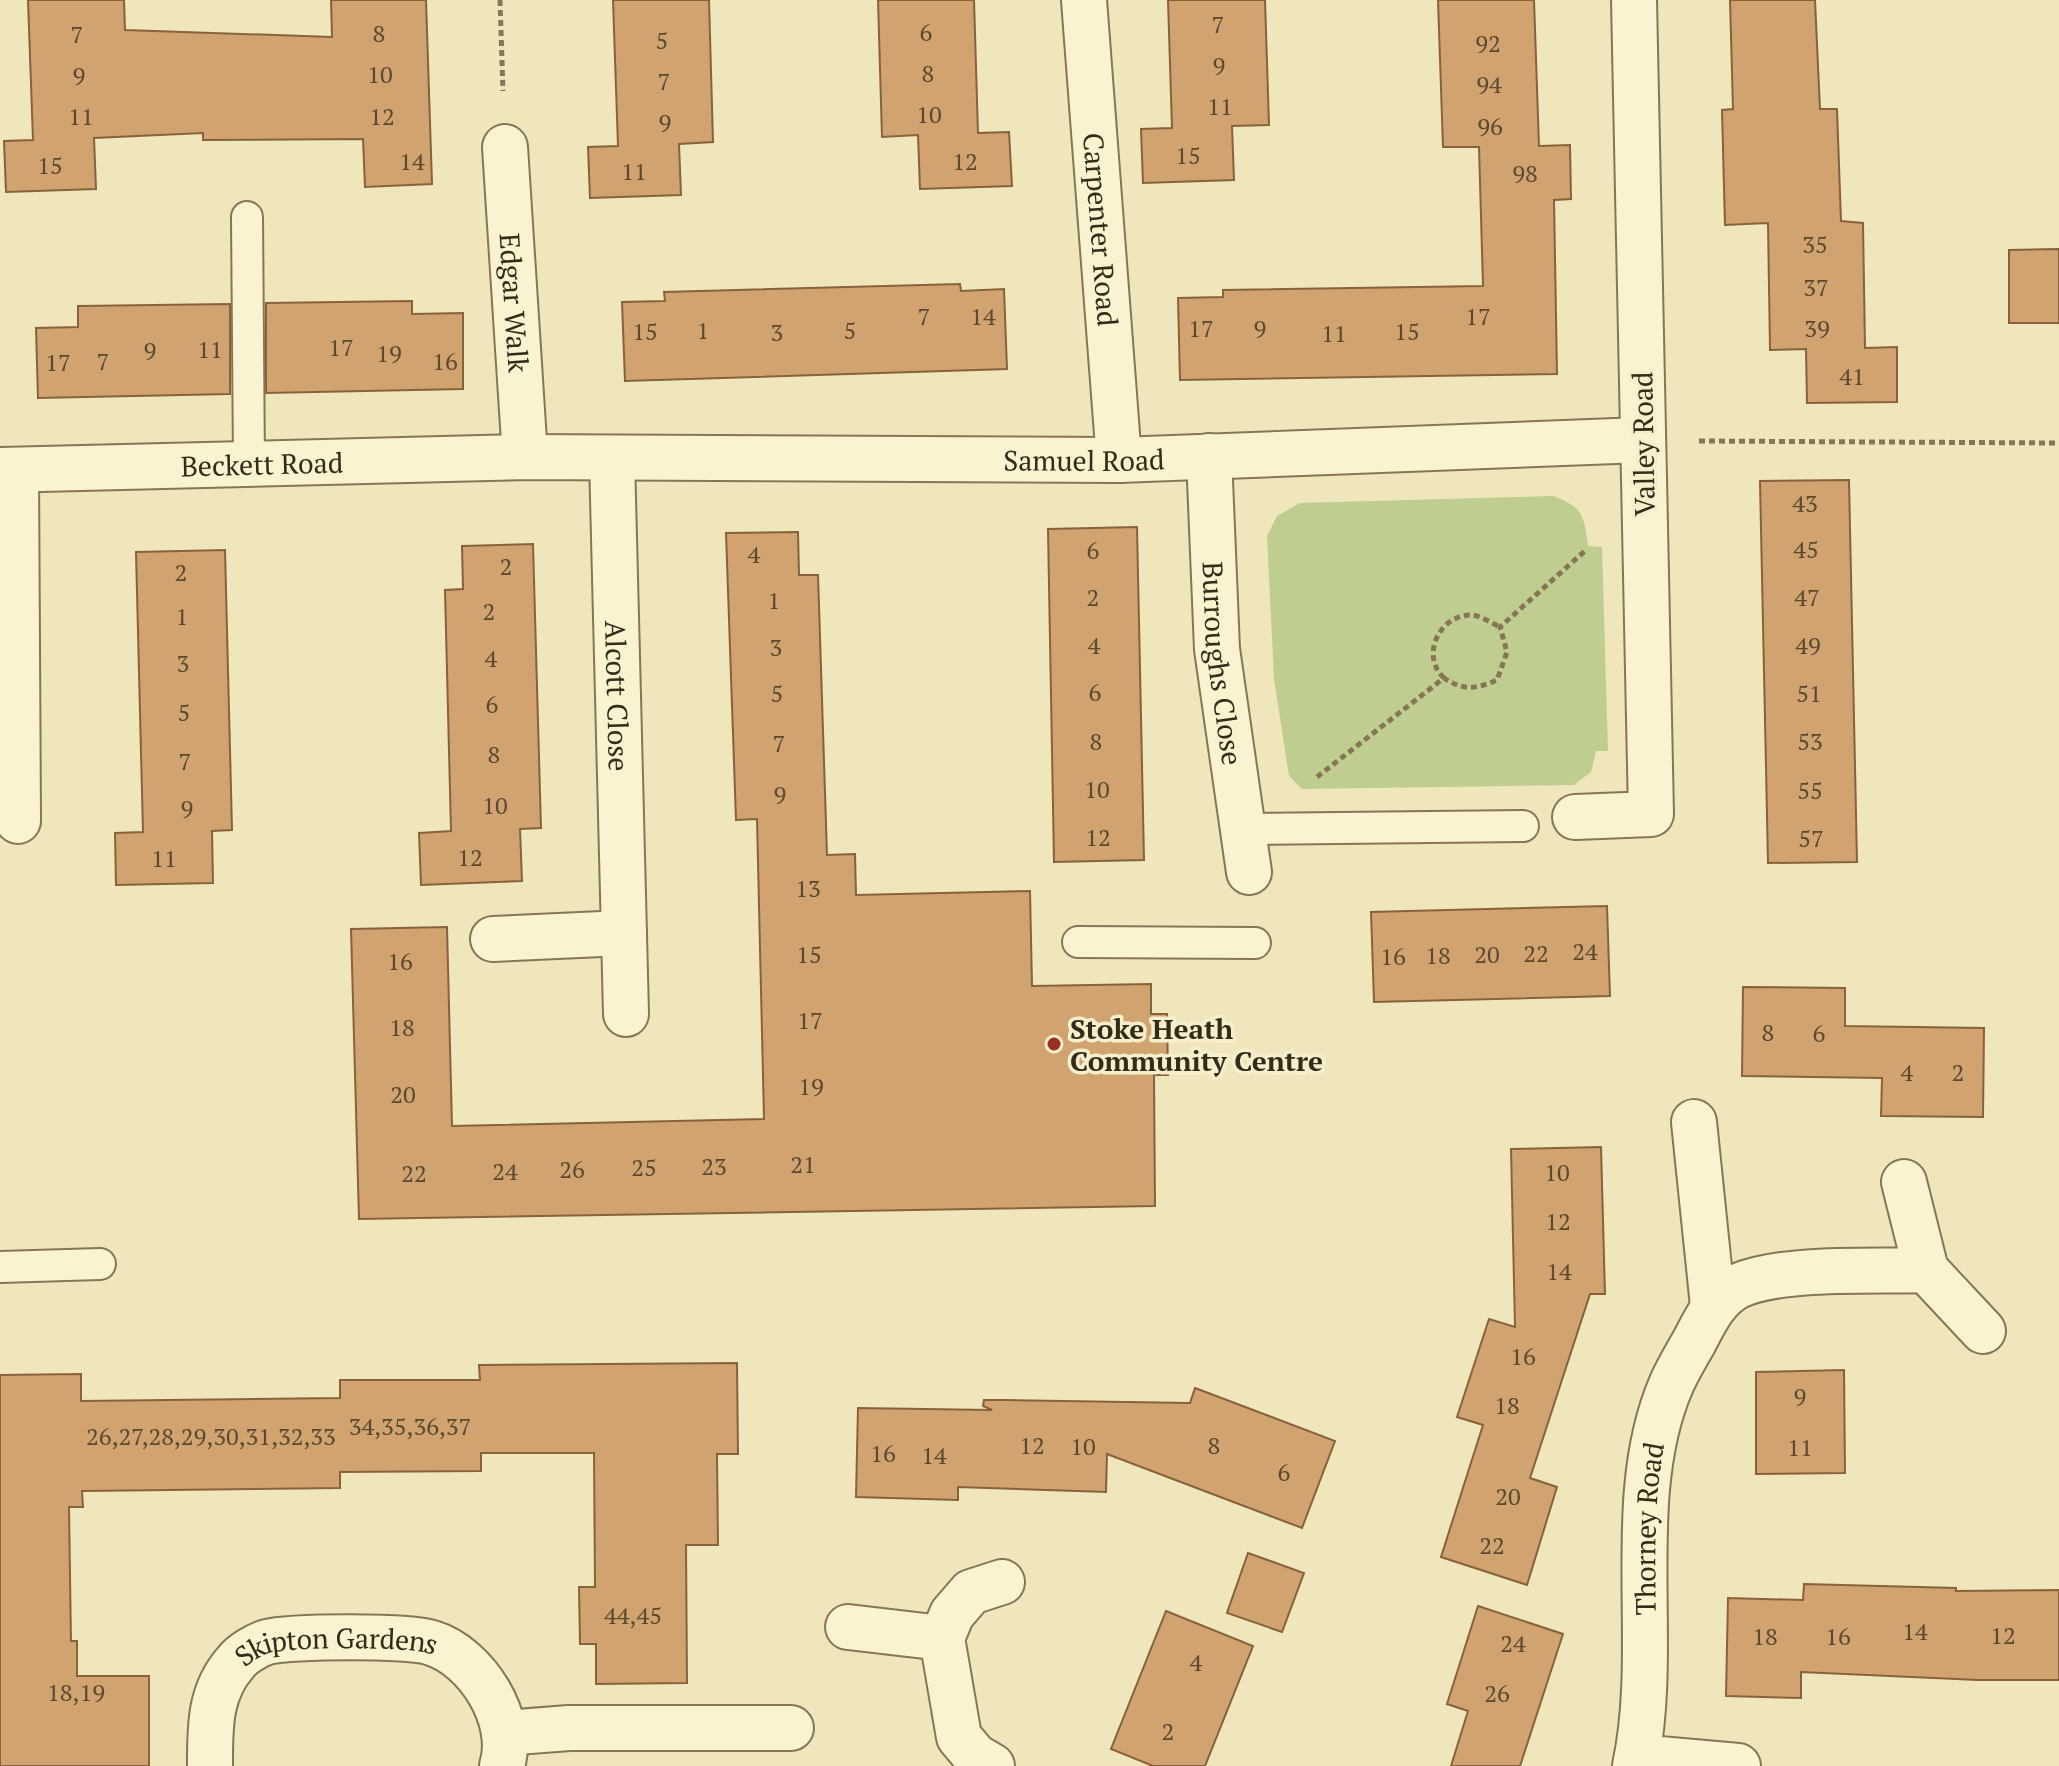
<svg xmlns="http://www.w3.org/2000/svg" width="2059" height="1766" viewBox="0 0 2059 1766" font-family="'PT Serif',serif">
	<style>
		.green { fill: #bfcd90 }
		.building { fill: #d0a370; stroke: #88623a; stroke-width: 2 }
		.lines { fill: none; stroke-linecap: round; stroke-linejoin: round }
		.service-casing { stroke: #877655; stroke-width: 34 }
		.minor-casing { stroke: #877655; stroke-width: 48 }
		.path { stroke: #877655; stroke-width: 5; stroke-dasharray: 6 4; stroke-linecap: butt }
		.service { stroke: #faf3cf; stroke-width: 30 }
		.minor { stroke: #faf3cf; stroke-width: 44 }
		.poi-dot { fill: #993023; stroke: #f7efcc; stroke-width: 3 }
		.labels { text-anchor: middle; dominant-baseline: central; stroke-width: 7; stroke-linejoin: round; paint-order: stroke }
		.number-label { font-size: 24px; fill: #5c4930 }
		.street-label { font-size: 28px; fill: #362b1b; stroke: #f7efcc }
		.poi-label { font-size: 28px; font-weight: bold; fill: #362b1b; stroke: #f7efcc; text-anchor: start }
	</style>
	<rect width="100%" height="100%" fill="#efe6bc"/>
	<path class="green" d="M 1553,496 C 1583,507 1584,515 1588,546 L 1602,547 L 1608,751 L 1596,751 L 1591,772 L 1574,785 L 1302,789 L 1289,776 L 1274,679 L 1267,536 L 1277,516 L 1300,503 Z"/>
	<g class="building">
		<polygon points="28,0 124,0 125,30 332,37 331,0 426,0 432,184 365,187 363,139 203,140 203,133 94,138 96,189 6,192 4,141 33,140"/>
		<polygon points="613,0 709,0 713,142 679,144 681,195 590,198 588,147 618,146"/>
		<polygon points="878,0 974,0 978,133 1009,132 1012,186 920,189 918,135 882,137"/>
		<polygon points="1168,0 1265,0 1269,125 1232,126 1234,180 1143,183 1141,129 1172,128"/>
		<polygon points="1438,0 1534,0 1539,146 1570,145 1571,199 1554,200 1557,374 1180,380 1178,298 1223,297 1223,290 1483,286 1479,147 1443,147"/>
		<polygon points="1730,0 1815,0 1820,109 1837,109 1841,221 1863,223 1865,348 1897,347 1897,402 1807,403 1806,349 1770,350 1768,223 1725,225 1722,110 1733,109"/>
		<polygon points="2059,249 2059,323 2009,323 2009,250"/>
		<polygon points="960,284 961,291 1004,289 1007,369 625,381 622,302 665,301 664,292"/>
		<polygon points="412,301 412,314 463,313 463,389 266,393 266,303"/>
		<polygon points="230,304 230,394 38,398 36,328 78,327 78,306"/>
		<polygon points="1849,480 1857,862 1768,863 1760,481"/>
		<polygon points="1137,527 1144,860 1054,862 1048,529"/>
		<polygon points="798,532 799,575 818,575 827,855 855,854 856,895 1030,891 1032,986 1151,984 1151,1014 1167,1014 1168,1075 1154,1075 1155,1206 359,1219 351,929 447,927 452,1126 764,1119 757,819 736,820 726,533"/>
		<polygon points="533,544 541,828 520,829 522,881 421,885 419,833 451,831 445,590 463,589 462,546"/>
		<polygon points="225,550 232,830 212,831 213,883 116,885 115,833 143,832 136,552"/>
		<polygon points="1607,906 1610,996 1374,1002 1371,912"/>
		<polygon points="1743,987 1845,988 1845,1026 1984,1028 1983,1117 1881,1116 1882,1078 1742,1076"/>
		<polygon points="1601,1147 1605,1294 1590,1294 1530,1478 1557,1487 1527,1585 1441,1557 1483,1425 1457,1417 1489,1319 1515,1327 1511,1149"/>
		<polygon points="737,1363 738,1454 717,1454 718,1545 686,1545 687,1683 596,1684 596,1644 580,1644 579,1587 595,1587 594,1453 481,1453 481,1471 340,1472 340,1488 82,1491 83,1507 69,1507 71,1641 77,1641 77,1676 149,1676 149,1766 0,1766 0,1375 81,1374 81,1401 340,1398 340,1380 480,1380 479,1365"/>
		<polygon points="1844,1370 1845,1473 1756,1474 1756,1372"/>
		<polygon points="1195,1388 1335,1441 1302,1528 1107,1454 1106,1492 958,1487 958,1500 856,1497 858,1408 992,1410 983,1406 984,1400 1006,1400 1190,1403"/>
		<polygon points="1248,1553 1304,1573 1282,1632 1227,1613"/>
		<polygon points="1804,1584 1956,1588 1956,1591 2059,1590 2059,1680 1978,1680 1801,1672 1801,1698 1726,1696 1728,1598 1803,1600"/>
		<polygon points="1478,1606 1563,1634 1520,1766 1451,1766 1468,1711 1447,1704"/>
		<polygon points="1166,1611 1253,1646 1205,1766 1153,1766 1111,1749"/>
	</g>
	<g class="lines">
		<defs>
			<g id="service">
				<polyline points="247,217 249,464"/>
				<polyline points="1243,829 1523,826"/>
				<polyline points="1078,942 1255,943"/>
				<polyline points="0,1267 100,1264"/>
			</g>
			<g id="minor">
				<path id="s1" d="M 1084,0 L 1119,460"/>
				<path id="s2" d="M 505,147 L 525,457"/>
				<path id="s3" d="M 1209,456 L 1217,649 L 1249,872"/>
				<path id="s4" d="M 612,458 L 626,1014"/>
				<path id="s5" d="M 0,470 L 525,457 L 1119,460 L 1642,440"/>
				<polyline points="16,470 18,821"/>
				<polyline points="1575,817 1651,814 1634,0"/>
				<polyline points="493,939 624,933"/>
				<polyline points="1694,1122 1713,1306"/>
				<polyline points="1904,1182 1926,1270 1983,1331"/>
				<polyline points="848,1627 942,1638"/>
				<polyline points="504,1733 569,1728 791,1728"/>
				<polyline points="1637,1757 1738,1766"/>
				<path id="s6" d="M 210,1766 C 210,1728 209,1692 236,1662 C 242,1654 257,1645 267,1642 C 290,1636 410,1635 432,1643 C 477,1657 516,1720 502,1766"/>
				<polyline points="992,1766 975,1756 959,1737 942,1638 952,1614 971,1592 1002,1582"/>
				<path id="s7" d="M 1635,1766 C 1661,1646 1622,1499 1671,1385 C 1677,1371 1686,1356 1694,1342 C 1705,1321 1715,1298 1738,1286 C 1781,1266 1876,1272 1926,1270"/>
			</g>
		</defs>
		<use href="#service" class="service-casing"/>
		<use href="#minor" class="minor-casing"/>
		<g class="path">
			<polyline points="500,0 503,91"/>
			<polyline points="1699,441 2059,443"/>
			<path d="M 1444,678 C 1420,656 1439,615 1471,615 C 1480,615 1491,623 1500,627"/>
			<path d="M 1317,777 L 1444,678 C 1463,691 1476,689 1497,680 L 1507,652 L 1500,627 L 1586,550"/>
		</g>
		<use href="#service" class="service"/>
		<use href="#minor" class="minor"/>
	</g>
	<circle class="poi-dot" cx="1054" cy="1044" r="8"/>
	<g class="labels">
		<g class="number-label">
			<text x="1218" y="24">7</text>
			<text x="926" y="32">6</text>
			<text x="379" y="33">8</text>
			<text x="77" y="34">7</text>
			<text x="662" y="40">5</text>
			<text x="1488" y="43">92</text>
			<text x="1219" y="65">9</text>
			<text x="928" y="73">8</text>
			<text x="380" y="74">10</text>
			<text x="79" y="75">9</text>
			<text x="664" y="81">7</text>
			<text x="1489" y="84">94</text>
			<text x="1220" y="106">11</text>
			<text x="929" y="114">10</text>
			<text x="81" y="116">11</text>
			<text x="382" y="116">12</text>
			<text x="665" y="122">9</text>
			<text x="1490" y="126">96</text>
			<text x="1188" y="155">15</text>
			<text x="412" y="161">14</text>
			<text x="965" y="161">12</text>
			<text x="50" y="165">15</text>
			<text x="634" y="171">11</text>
			<text x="1525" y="173">98</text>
			<text x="1815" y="244">35</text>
			<text x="1816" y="287">37</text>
			<text x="924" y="316">7</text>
			<text x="983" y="316">14</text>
			<text x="1478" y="316">17</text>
			<text x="1201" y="328">17</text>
			<text x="1260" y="328">9</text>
			<text x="1817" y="328">39</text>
			<text x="703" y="330">1</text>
			<text x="850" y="330">5</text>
			<text x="645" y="331">15</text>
			<text x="1407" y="331">15</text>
			<text x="777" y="332">3</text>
			<text x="1334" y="333">11</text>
			<text x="341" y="347">17</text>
			<text x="210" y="349">11</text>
			<text x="150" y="350">9</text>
			<text x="389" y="353">19</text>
			<text x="103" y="361">7</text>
			<text x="445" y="361">16</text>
			<text x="58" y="362">17</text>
			<text x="1852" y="376">41</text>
			<text x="1805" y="503">43</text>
			<text x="1806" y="549">45</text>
			<text x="1093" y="550">6</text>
			<text x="754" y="554">4</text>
			<text x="506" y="566">2</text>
			<text x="181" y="572">2</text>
			<text x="1093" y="597">2</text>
			<text x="1807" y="597">47</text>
			<text x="774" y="600">1</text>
			<text x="489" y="611">2</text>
			<text x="182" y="616">1</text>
			<text x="1094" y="645">4</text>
			<text x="1808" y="645">49</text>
			<text x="776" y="647">3</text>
			<text x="491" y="658">4</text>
			<text x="183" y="663">3</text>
			<text x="1095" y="692">6</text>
			<text x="777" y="693">5</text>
			<text x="1809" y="693">51</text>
			<text x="492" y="704">6</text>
			<text x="184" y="712">5</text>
			<text x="1096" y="741">8</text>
			<text x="1810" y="741">53</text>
			<text x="779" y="743">7</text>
			<text x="494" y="754">8</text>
			<text x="185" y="761">7</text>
			<text x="1097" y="789">10</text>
			<text x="1810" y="790">55</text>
			<text x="780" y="794">9</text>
			<text x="495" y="805">10</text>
			<text x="187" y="808">9</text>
			<text x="1098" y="837">12</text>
			<text x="1811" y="838">57</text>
			<text x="470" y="857">12</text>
			<text x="164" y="858">11</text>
			<text x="808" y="888">13</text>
			<text x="1585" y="951">24</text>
			<text x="1536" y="953">22</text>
			<text x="809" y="954">15</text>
			<text x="1487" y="954">20</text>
			<text x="1438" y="955">18</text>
			<text x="1393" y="956">16</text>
			<text x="400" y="961">16</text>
			<text x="810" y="1020">17</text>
			<text x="402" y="1027">18</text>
			<text x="1768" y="1032">8</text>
			<text x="1819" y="1033">6</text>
			<text x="1907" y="1072">4</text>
			<text x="1958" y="1072">2</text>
			<text x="811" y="1086">19</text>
			<text x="403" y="1094">20</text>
			<text x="803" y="1164">21</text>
			<text x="714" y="1166">23</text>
			<text x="644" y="1167">25</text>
			<text x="572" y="1169">26</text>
			<text x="505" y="1171">24</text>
			<text x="1557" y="1172">10</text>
			<text x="414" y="1173">22</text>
			<text x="1558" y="1221">12</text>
			<text x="1559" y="1271">14</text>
			<text x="1523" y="1356">16</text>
			<text x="1800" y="1396">9</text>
			<text x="1507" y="1405">18</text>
			<text x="410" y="1426">34,35,36,37</text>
			<text x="211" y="1436">26,27,28,29,30,31,32,33</text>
			<text x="1032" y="1445">12</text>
			<text x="1214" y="1445">8</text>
			<text x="1083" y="1446">10</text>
			<text x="1800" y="1447">11</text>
			<text x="883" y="1453">16</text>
			<text x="934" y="1455">14</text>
			<text x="1284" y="1472">6</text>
			<text x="1508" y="1496">20</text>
			<text x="1492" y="1545">22</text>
			<text x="633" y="1615">44,45</text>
			<text x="1915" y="1631">14</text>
			<text x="2003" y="1635">12</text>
			<text x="1765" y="1636">18</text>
			<text x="1838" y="1636">16</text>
			<text x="1513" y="1643">24</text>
			<text x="1196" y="1662">4</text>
			<text x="76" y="1692">18,19</text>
			<text x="1497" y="1693">26</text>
			<text x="1168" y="1731">2</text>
		</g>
		<g class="street-label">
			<text stroke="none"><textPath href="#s1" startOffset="230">Carpenter Road</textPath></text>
			<text stroke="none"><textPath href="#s2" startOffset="156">Edgar Walk</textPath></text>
			<text transform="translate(1643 444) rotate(-91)">Valley Road</text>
			<text stroke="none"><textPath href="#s5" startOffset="1084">Samuel Road</textPath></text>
			<text stroke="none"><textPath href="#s5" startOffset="262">Beckett Road</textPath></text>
			<text stroke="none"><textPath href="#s3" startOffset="208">Burroughs Close</textPath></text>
			<text stroke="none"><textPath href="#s4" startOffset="238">Alcott Close</textPath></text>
			<text stroke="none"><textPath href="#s7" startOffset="238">Thorney Road</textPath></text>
			<text stroke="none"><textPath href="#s6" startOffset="216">Skipton Gardens</textPath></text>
		</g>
		<g class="poi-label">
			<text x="1070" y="1028">Stoke Heath<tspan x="1070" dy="32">Community Centre</tspan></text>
		</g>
	</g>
</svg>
